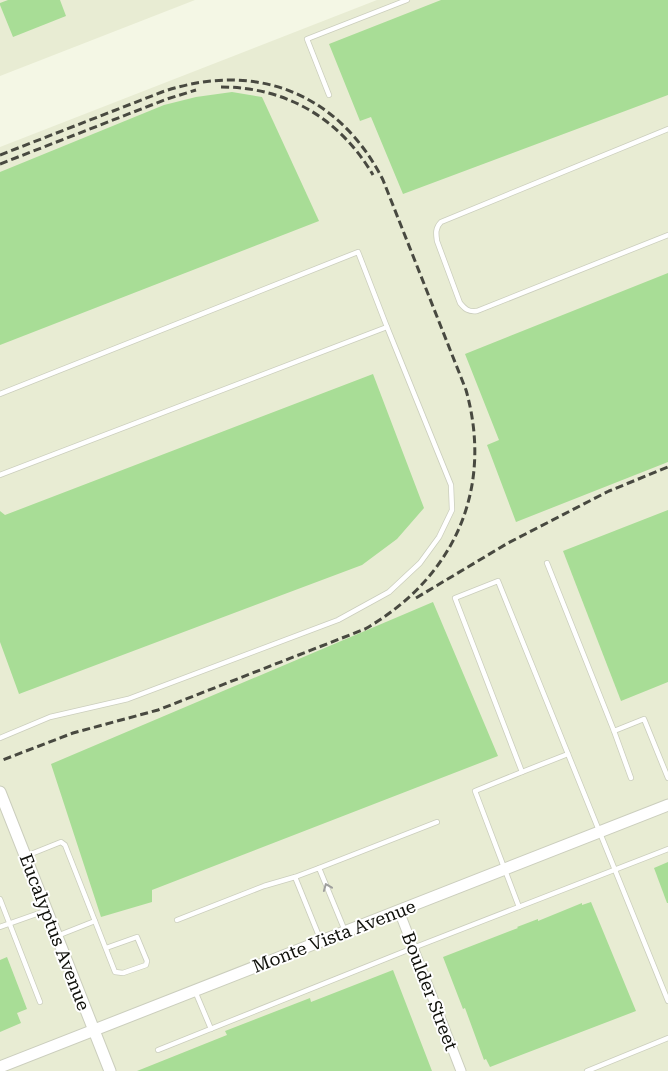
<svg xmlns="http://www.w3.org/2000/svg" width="668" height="1071" viewBox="0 0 668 1071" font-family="'Roboto Serif',serif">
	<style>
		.built { fill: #e8ecd3 }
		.building { fill: #a8dd96 }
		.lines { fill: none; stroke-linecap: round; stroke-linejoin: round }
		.service-casing { stroke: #cbcebd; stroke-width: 6 }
		.minor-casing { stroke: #cbcebd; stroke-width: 11 }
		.tertiary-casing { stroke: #cbcebd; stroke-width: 13 }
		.service { stroke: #fff; stroke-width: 4.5 }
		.minor { stroke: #fff; stroke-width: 9 }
		.tertiary { stroke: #fff; stroke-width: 11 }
		.rail { stroke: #484940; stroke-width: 3; stroke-dasharray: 8 4; stroke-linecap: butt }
		.oneway { stroke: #9f9f9d }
		.labels { text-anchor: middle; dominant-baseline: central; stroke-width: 4; stroke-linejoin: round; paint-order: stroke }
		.street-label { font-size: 18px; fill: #0f100a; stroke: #fff }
	</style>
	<rect width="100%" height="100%" fill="#f4f7e5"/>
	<g class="built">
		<polygon points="0,0 195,0 0,76"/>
		<polygon points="377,0 668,0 668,1071 0,1071 0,147"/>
	</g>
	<g class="building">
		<polygon points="8,0 60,0 66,16 13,37 0,5 0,3"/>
		<polygon points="441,0 668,0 668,95 403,194 371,117 360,121 329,44"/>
		<polygon points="232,92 262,97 319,221 0,345 0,172 164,105 196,97"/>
		<polygon points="668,273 668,462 516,522 487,445 499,440 465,354"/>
		<polygon points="373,374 424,508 397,539 362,565 19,694 0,642 0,511 5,515"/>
		<polygon points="668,510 668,682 621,701 563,551"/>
		<polygon points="433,602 498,756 152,890 152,902 101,917 51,764"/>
		<polygon points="668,862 668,903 667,903 654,868"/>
		<polygon points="591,902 636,1011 490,1067 486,1059 484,1060 465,1008 463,1009 443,957 518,928 517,927 538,919 538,921 582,903 582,905"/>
		<polygon points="7,957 27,1009 17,1013 21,1023 0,1032 0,960"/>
		<polygon points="393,970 432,1071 137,1071 227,1035 225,1031 310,998 311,1002"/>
	</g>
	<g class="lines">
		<defs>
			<g id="service">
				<polyline points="329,95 307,39 407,0"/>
				<path d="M 668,129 L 441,222 C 435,228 436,234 437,241 L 460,303 C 465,309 468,312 477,311 L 668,235"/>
				<polyline points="0,394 358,252 387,327 0,475"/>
				<polyline points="547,563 614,731 644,719 668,778"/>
				<polyline points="614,731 631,778"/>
				<polyline points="0,738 50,717 128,699 338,620 389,592 420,563 439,537 452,510 451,485 387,327"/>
				<polyline points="522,772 568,754"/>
				<polyline points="26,856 61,842 65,845 115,972 123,973 146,965 147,961 137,937 106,948"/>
				<polyline points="319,868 437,822"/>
				<polyline points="0,899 40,1002"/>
				<polyline points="519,907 475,791 522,772 455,598 498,581 668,1001"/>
				<polyline points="177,920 264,886 295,877"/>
				<polyline points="0,927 45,911"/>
				<polyline points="57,936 95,921"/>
				<polyline points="321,941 295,877 319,868 345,931"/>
				<polyline points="195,991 211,1029"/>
				<polyline points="158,1050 413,948 668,849"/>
				<polyline points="587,1071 668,1038"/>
			</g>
			<polyline id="minor" points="399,911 461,1071"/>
			<g id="tertiary">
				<polyline points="0,792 110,1071"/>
				<polyline points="0,1067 668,805"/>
			</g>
		</defs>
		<use href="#service" class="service-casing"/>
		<use href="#minor" class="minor-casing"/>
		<use href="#tertiary" class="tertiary-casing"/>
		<use href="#service" class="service"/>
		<use href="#minor" class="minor"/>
		<use href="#tertiary" class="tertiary"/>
		<g class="rail">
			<path d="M 221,87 C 287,87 340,119 373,175"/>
			<path d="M 0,155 L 162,92 C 255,60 339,93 383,180 L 466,390 C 494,489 454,578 365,629 L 158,710 L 73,733 L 0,761"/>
			<polyline points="0,164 167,99 196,90"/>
			<polyline points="416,598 508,543 609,491 668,467"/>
		</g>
	</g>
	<defs><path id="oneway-chevron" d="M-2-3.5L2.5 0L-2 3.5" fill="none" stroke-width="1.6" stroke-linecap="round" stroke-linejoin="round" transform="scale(1.25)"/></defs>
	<use class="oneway" href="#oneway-chevron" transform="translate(327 887) rotate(-112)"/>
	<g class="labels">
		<g class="street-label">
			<text transform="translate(55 932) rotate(69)">Eucalyptus Avenue</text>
			<text transform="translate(334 936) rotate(-21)">Monte Vista Avenue</text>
			<text transform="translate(430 991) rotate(69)">Boulder Street</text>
		</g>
	</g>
</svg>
